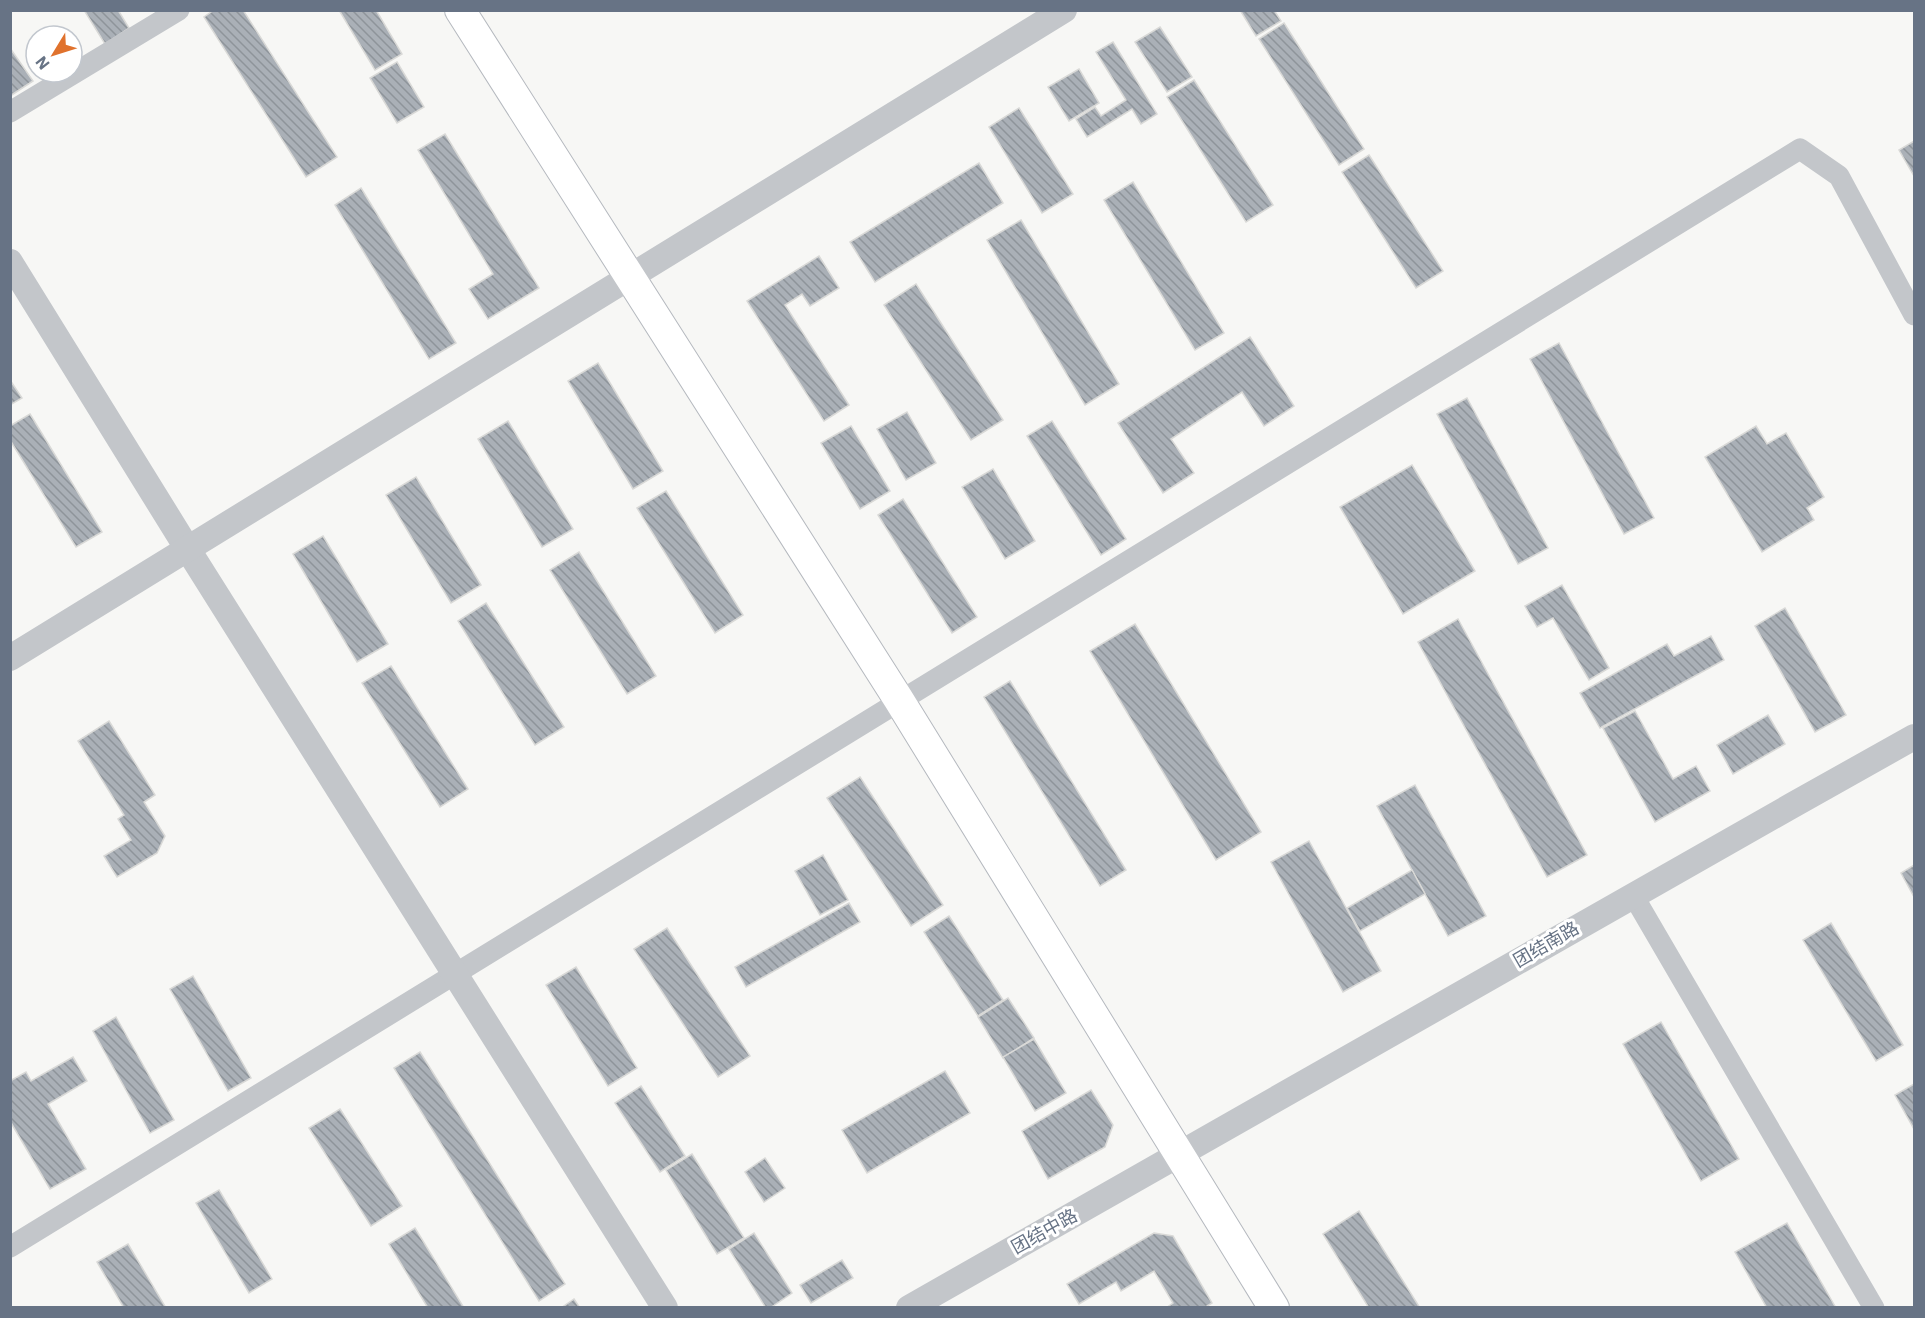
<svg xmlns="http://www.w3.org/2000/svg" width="1925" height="1318" viewBox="0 0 1925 1318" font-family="'IBM Plex Sans','Noto Sans SC',sans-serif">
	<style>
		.building { fill: url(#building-back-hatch); stroke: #d9d9d7; stroke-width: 1.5 }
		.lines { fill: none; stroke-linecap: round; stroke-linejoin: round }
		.secondary-casing { stroke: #b5b9bf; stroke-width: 32 }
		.minor { stroke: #c3c6ca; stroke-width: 21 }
		.tertiary { stroke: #c3c6ca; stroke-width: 26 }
		.secondary { stroke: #fff; stroke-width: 30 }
		.labels { text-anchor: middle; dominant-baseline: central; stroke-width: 6; stroke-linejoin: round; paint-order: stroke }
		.street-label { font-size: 18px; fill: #677385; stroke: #fff }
	</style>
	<defs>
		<pattern id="building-back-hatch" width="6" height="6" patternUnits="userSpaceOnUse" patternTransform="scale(1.5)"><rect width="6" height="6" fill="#aab0b7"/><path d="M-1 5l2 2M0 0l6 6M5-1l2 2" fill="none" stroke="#8e949a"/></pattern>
	</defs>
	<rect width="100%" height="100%" fill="#f7f7f5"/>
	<g class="building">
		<polygon points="84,10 118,10 129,28 105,44"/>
		<polygon points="214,10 243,10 337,157 306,177 204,17"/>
		<polygon points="339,10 376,10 402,54 375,70"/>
		<polygon points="1240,10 1274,10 1281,21 1256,36"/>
		<polygon points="1284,23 1364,149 1339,165 1259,39"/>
		<polygon points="1160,27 1192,77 1167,92 1135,42"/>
		<polygon points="1113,42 1157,114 1141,124 1132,109 1087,137 1076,119 1095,107 1101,116 1126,100 1096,52"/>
		<polygon points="10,48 33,81 10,96"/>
		<polygon points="397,62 424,107 397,123 370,78"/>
		<polygon points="1079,69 1099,103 1069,121 1048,87"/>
		<polygon points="1194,80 1273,205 1246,222 1167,97"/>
		<polygon points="1019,108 1073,194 1042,213 989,127"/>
		<polygon points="445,134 539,288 488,319 469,289 493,274 418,150"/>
		<polygon points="1914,141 1914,176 1899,150"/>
		<polygon points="1369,155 1443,271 1416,288 1342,172"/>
		<polygon points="979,163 1003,203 875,282 850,242"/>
		<polygon points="1133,182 1224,333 1195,350 1104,200"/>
		<polygon points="361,188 456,343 429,359 335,205"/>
		<polygon points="1021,220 1119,384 1085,405 987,240"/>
		<polygon points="819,256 839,288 810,306 802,294 785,305 849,405 824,421 747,301"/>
		<polygon points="916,284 1003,420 971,440 884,305"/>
		<polygon points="1250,337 1294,406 1264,426 1242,392 1171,439 1194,473 1163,493 1118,423"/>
		<polygon points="1559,343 1654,518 1624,534 1530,359"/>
		<polygon points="598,363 663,471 633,489 568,381"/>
		<polygon points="10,380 22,398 10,405"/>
		<polygon points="1467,398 1548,548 1518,564 1437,414"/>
		<polygon points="907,412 936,463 906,480 877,429"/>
		<polygon points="30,414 102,532 76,547 10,440 10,426"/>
		<polygon points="508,421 573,529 542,547 478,439"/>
		<polygon points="1052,421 1126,539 1101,555 1027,436"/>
		<polygon points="851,426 890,491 860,509 821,443"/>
		<polygon points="1756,426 1767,444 1786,433 1824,497 1807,508 1814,520 1762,552 1705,457"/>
		<polygon points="1412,465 1475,571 1403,614 1340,507"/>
		<polygon points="993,469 1035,541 1005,559 962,487"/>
		<polygon points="416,477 481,585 451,603 386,495"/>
		<polygon points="666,491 743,615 715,633 637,508"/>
		<polygon points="903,499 977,617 952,633 878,515"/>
		<polygon points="323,536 388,644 357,662 293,554"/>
		<polygon points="579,552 656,676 627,694 550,570"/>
		<polygon points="1562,585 1609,668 1589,680 1553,618 1537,627 1525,606"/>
		<polygon points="486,603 564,727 535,745 458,621"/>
		<polygon points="1785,608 1846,715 1815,732 1755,626"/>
		<polygon points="1458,619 1587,855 1547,877 1418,642"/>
		<polygon points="1135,624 1261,832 1216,860 1090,651"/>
		<polygon points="1711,636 1724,660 1600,728 1580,693 1667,644 1674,656"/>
		<polygon points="391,666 468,789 440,807 362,683"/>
		<polygon points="1010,681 1126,870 1100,886 984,697"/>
		<polygon points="1635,711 1673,779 1696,766 1710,791 1655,822 1603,728"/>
		<polygon points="1768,715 1785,744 1733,774 1717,745"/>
		<polygon points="109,721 155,795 144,802 165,836 157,853 117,877 104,856 131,840 118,819 124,815 78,741"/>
		<polygon points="860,777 943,905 911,926 827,798"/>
		<polygon points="1415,785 1486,916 1448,936 1377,806"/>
		<polygon points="1309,841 1381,971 1343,992 1271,862"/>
		<polygon points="823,855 848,900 820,915 795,871"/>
		<polygon points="1914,865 1914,897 1901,873"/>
		<polygon points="1412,870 1425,894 1360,931 1347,908"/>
		<polygon points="849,903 860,922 746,987 735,967"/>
		<polygon points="949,916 1003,1000 978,1016 924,932"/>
		<polygon points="1831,923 1903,1045 1876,1061 1803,940"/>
		<polygon points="667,928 750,1056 718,1077 634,949"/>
		<polygon points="576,967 637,1068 608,1086 546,985"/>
		<polygon points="193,976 251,1078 228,1091 170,989"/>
		<polygon points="1008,998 1034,1038 1003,1058 978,1017"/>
		<polygon points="116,1017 174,1120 150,1133 93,1031"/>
		<polygon points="1661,1022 1739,1159 1701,1181 1623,1044"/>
		<polygon points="1034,1039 1066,1093 1035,1111 1003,1057"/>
		<polygon points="420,1052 565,1284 539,1301 394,1068"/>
		<polygon points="73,1057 87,1081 48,1104 86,1169 50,1189 10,1121 10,1081 26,1072 31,1081"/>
		<polygon points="945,1071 970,1113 867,1173 842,1130"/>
		<polygon points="1914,1084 1914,1129 1895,1095"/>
		<polygon points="641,1086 685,1156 660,1172 615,1103"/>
		<polygon points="1091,1090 1113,1125 1105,1147 1048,1179 1022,1131"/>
		<polygon points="340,1109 402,1206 371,1226 309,1128"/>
		<polygon points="692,1154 744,1238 717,1254 666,1170"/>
		<polygon points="765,1158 785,1188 764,1202 745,1172"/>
		<polygon points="219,1190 272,1279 249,1293 196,1203"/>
		<polygon points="1359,1211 1420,1308 1369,1308 1323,1234"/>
		<polygon points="1787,1223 1836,1308 1767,1308 1735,1252"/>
		<polygon points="415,1228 464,1308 428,1308 389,1244"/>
		<polygon points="754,1233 792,1293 770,1308 766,1308 729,1249"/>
		<polygon points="1154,1233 1173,1236 1212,1303 1204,1308 1166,1308 1173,1303 1154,1271 1121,1291 1116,1282 1079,1304 1067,1284"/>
		<polygon points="128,1244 166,1308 124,1308 97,1262"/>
		<polygon points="842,1260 853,1278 811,1303 800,1285"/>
		<polygon points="574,1299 580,1308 561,1308"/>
	</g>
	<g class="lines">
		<defs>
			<polyline id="secondary" points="460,10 899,700 1274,1308"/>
		</defs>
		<use href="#secondary" class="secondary-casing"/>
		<g class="minor">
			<polyline points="10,112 179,10"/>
			<polyline points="1633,895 1874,1308"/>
			<polyline points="10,1247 1800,149 1839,176 1914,315"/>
		</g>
		<g class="tertiary">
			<polyline points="10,262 187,548 665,1308"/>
			<polyline points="10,658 1064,10"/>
			<path d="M 909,1308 C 1245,1118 1578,925 1914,737"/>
		</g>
		<use href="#secondary" class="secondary"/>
	</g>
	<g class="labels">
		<g class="street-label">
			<text transform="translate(1546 944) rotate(-30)">团结南路</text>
			<text transform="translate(1044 1231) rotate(-29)">团结中路</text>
		</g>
	</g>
	<rect width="1925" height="1318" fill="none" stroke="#677385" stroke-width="24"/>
	<g transform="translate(54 54) rotate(232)"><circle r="28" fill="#ffffff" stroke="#c2c7ce" stroke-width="1.5"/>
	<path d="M0-4.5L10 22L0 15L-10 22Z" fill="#e0722d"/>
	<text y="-9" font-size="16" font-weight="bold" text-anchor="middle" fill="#677385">N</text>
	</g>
</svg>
